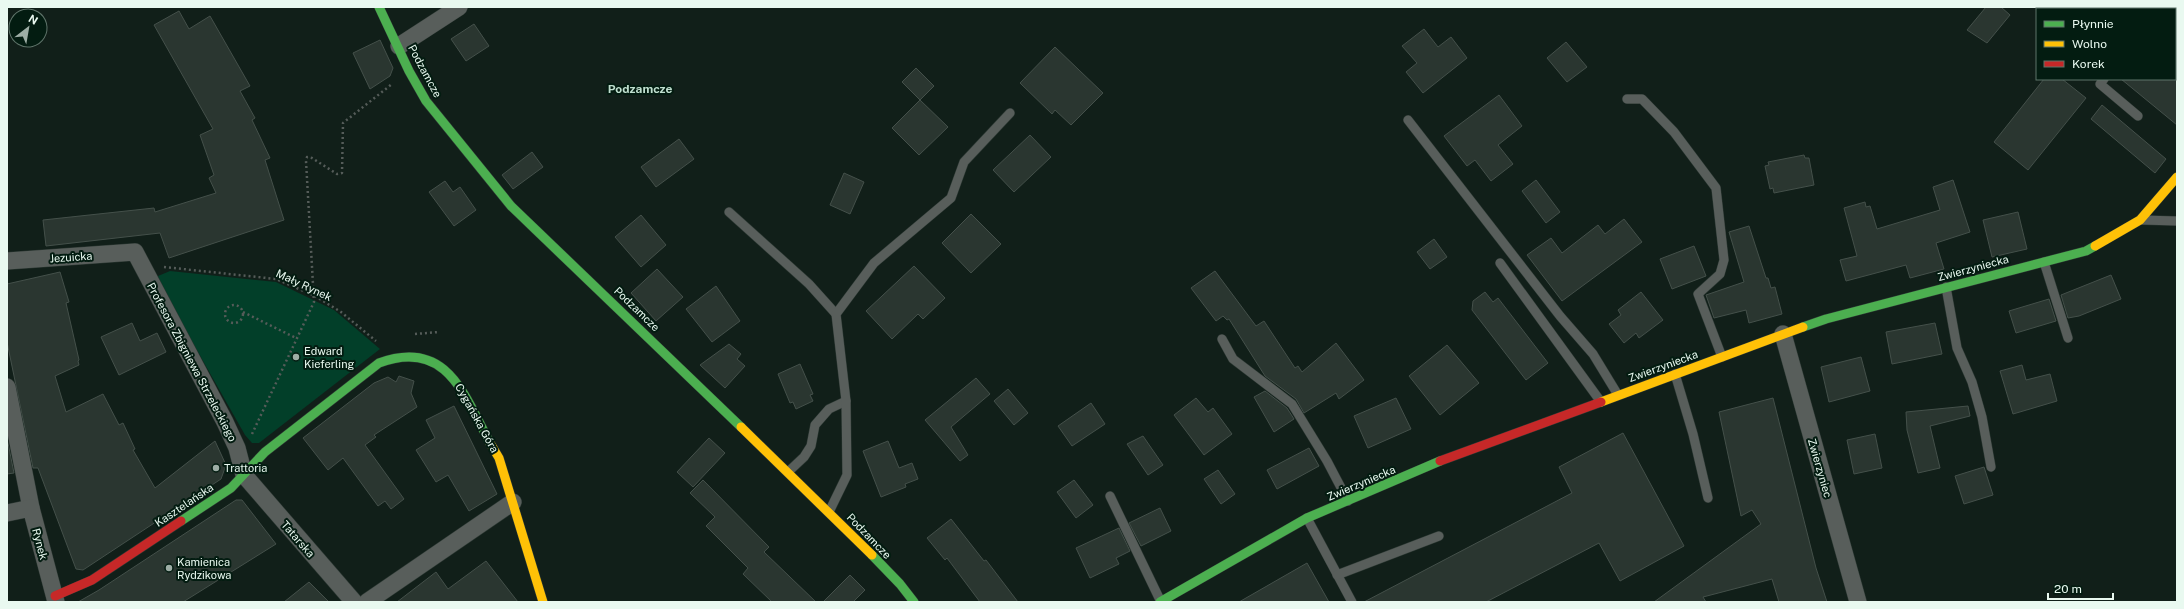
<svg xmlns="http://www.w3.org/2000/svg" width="2184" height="609" viewBox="0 0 2184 609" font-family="'Public Sans',sans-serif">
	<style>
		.green { fill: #023f29 }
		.building { fill: #2a3630; stroke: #44504a }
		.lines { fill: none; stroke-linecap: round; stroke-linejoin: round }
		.lane-casing { stroke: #2c3833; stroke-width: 10 }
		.street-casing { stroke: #2c3833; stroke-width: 18 }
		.fast-casing { stroke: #2c3833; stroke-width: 10 }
		.slow-casing { stroke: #2c3833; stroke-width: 10 }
		.jam-casing { stroke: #2c3833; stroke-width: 10 }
		.path { stroke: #555c59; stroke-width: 2.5; stroke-dasharray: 2 3; stroke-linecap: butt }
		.lane { stroke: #585e5b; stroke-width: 9 }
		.street { stroke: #585e5b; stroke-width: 17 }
		.fast { stroke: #4caf50; stroke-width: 9 }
		.slow { stroke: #ffc107; stroke-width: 9 }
		.jam { stroke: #c62828; stroke-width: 9 }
		.poi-dot { fill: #9dada5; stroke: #031c11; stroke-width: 1.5 }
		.labels { text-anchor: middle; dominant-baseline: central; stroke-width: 4; stroke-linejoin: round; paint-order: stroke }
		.street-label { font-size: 11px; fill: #e9f9f0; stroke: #031c11 }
		.poi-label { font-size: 11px; fill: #e9f9f0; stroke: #031c11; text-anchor: start }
		.neighbourhood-label { font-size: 12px; font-weight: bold; fill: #c0dfcf; stroke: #031c11 }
	</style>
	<rect width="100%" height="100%" fill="#111f19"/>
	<polygon class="green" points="170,271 276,282 334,310 380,349 259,443 252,443 245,435 161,287 158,276"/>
	<g class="building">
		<polygon points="1986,7 2001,7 2010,15 1987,43 1967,30"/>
		<polygon points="179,11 189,29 210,16 250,86 240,91 255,118 252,120 270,158 265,160 284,220 169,258 160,233 46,246 43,220 154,208 155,212 216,193 209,178 214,175 200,135 213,129 154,25"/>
		<polygon points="474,24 489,46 466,61 451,39"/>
		<polygon points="1424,29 1438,47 1451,37 1467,58 1423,93 1406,72 1417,63 1402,46"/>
		<polygon points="380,40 393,68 390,76 370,89 353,53"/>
		<polygon points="1566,42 1587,67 1567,82 1547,58"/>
		<polygon points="1055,47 1103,93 1071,125 1055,110 1052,114 1020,83"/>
		<polygon points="916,68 934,86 920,100 902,82"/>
		<polygon points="2044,79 2062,79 2086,98 2028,170 1994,142"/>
		<polygon points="2121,79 2177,79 2177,125"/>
		<polygon points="1499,95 1522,126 1498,145 1513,164 1491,181 1475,160 1467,166 1444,136"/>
		<polygon points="920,100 948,127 919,155 892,128"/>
		<polygon points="2102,105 2166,159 2155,173 2091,119"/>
		<polygon points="1030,135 1051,157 1014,192 993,170"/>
		<polygon points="679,139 694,159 656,187 641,167"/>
		<polygon points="532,152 543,167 513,189 502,175"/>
		<polygon points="1804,155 1805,158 1809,158 1814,185 1774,193 1773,188 1770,189 1765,166 1769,165 1768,162"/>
		<polygon points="844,173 864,182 850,214 830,205"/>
		<polygon points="1536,180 1560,212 1546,223 1522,191"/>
		<polygon points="1953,180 1970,232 1936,243 1944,269 1910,278 1906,265 1846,281 1840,260 1857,256 1844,208 1865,202 1866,207 1870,206 1877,229 1940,210 1933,187"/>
		<polygon points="445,181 453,192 460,187 476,210 454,226 429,192"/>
		<polygon points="2018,212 2027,249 1992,257 1983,220"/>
		<polygon points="971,214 1001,244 971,273 942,243"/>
		<polygon points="641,215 666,245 641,267 615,237"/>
		<polygon points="1624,219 1642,242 1562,301 1527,255 1551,238 1562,253 1598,225 1605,234"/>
		<polygon points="1749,226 1766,278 1768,278 1771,288 1775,287 1782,314 1749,323 1746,310 1714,318 1706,295 1744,282 1729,232"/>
		<polygon points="1434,239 1447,257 1430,269 1417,252"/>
		<polygon points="1694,246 1706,276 1672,289 1660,259"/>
		<polygon points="914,266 945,298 923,319 918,314 892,339 866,311"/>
		<polygon points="657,269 683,297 656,321 631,293"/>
		<polygon points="1215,271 1256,326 1264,321 1295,368 1298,366 1302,372 1336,343 1364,380 1339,399 1336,393 1304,413 1296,399 1265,376 1229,319 1227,320 1223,316 1216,321 1191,288"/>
		<polygon points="60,272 69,302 66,303 79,360 78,361 79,365 55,376 66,412 103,394 119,425 123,423 135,449 133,450 155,488 215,441 226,465 221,479 83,570 76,569 38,468 33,468 7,342 7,284"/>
		<polygon points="2111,275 2121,299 2079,316 2068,318 2061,295"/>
		<polygon points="716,286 740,321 712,342 686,309"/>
		<polygon points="1485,292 1493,302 1498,298 1548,363 1526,380 1472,310 1473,301"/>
		<polygon points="1641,292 1663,320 1639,338 1636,333 1624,343 1609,324 1621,315 1618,310"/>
		<polygon points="2049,299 2056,321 2016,333 2009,311"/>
		<polygon points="132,323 140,341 157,333 166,352 119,375 101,337"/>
		<polygon points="1935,323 1942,354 1892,364 1886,332"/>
		<polygon points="729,344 741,354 737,359 745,366 725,388 700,365"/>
		<polygon points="1447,345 1479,383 1440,415 1409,376"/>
		<polygon points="1861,357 1870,391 1829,402 1821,367"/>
		<polygon points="800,364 813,394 810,395 813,401 796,409 793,402 790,403 778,374"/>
		<polygon points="2022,365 2026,380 2050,374 2057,401 2013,414 2000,371"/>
		<polygon points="399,376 414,381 411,393 417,407 374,435 376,437 365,445 404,499 391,509 385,501 378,506 343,458 328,470 303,438 374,383 388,377 396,382"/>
		<polygon points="976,378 990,394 951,427 968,455 960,461 925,420"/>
		<polygon points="1008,389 1028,413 1014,425 994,401"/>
		<polygon points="1265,391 1287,408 1294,419 1274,432 1254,397"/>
		<polygon points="1196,398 1208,412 1213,408 1232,434 1204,455 1174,415"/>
		<polygon points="1396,398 1411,429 1368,448 1354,416"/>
		<polygon points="1773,398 1816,568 1827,602 1779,602 1772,579 1703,597 1706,602 1654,602 1761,524 1752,510 1741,516 1719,412"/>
		<polygon points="1091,403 1105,424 1072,446 1058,426"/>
		<polygon points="454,406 497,494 469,511 448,475 436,482 416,450 435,438 426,420"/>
		<polygon points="1968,406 1970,416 1930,426 1940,468 1918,473 1907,430 1906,412"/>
		<polygon points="1623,433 1684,546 1620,581 1599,543 1486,602 1364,602 1572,493 1559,467"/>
		<polygon points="1875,434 1882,468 1854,474 1847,440"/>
		<polygon points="1143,436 1163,465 1148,475 1127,444"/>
		<polygon points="7,438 14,473 7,474"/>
		<polygon points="709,438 725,453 693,487 677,472"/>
		<polygon points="888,441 899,468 912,463 918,479 905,484 906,487 881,497 863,451"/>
		<polygon points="1309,448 1319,466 1277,489 1267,470"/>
		<polygon points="1984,467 1993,495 1964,504 1955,476"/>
		<polygon points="1218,470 1235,494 1221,504 1204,479"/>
		<polygon points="703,480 769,547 764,552 816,602 772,602 743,574 748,568 706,526 715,517 690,493"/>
		<polygon points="1074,480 1093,505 1076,518 1057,492"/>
		<polygon points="236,500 242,500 276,544 183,602 78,602 99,590"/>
		<polygon points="1160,508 1171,531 1141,546 1129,523"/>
		<polygon points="951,519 984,561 986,560 1018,602 980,602 947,558 945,560 927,538"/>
		<polygon points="1119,528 1130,551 1116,558 1119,564 1090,578 1076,548"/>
		<polygon points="486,561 518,602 397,602 436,572 448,589"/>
		<polygon points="1307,563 1329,602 1239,602"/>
		<polygon points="850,575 865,590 853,602 823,602"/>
		<polygon points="309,582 329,602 284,602"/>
	</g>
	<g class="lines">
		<defs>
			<g id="lane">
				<polyline points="2104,79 2100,84 2138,116"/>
				<polyline points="1627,99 1642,99 1674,132 1716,188 1724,260 1720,274 1698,294 1722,357"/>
				<polyline points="1408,120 1560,316 1593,354 1618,395"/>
				<polyline points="729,212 809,284 836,314"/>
				<polyline points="2142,220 2177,221"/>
				<polyline points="2044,262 2068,338"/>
				<polyline points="1500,263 1601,402"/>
				<polyline points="1946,287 1957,348 1972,382 1982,417 1991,467"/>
				<polyline points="1222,339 1233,359 1292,404 1327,461 1348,501"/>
				<polyline points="1675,374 1693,434 1708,498"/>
				<polyline points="788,472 804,457 811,446 815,425 829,409 846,401"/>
				<polyline points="1110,496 1161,602"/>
				<polyline points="829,512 847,475 846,401 836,314 874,263 951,198 964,162 1010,113"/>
				<polyline points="1307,518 1352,602"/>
				<polyline points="1337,575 1439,536"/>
			</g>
			<g id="street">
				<polyline points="2137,7 2140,9"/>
				<polyline points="2175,36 2177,38"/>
				<polyline points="399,46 459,7"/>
				<polyline points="7,261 135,252 225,422 237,448 244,475 354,602"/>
				<polyline points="1783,334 1858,602"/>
				<polyline points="7,387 31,508"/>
				<polyline points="7,513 31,508 56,602"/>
				<polyline points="367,602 513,502"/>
			</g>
			<g id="fast">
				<polyline points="379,7 409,71 426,101 511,206 741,427"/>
				<polyline points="1803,327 1826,319 2086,251 2095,246"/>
				<path d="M 181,521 L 231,488 L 265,452 L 379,363 C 447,338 464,395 490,443"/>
				<polyline points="872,555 900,584 914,602"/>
				<polyline points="1160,602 1307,518 1440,461"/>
			</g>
			<g id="slow">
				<polyline points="2095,246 2140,220 2177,177"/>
				<polyline points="1601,402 1803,327"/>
				<polyline points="741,427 872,555"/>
				<polyline points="490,443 499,458 543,602"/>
			</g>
			<g id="jam">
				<polyline points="1440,461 1601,402"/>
				<polyline points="55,596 92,580 181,521"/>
			</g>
		</defs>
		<use href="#lane" class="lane-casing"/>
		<use href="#street" class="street-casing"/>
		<use href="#fast" class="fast-casing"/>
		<use href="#slow" class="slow-casing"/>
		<use href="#jam" class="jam-casing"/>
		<g class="path">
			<polyline points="164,267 276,279 315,296 341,312 376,341"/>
			<circle cx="234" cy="314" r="9"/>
			<polyline points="243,312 296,338"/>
			<polyline points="415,334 439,332"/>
			<polyline points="252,434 314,302 306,161 307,157 312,158 337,174 342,173 343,123 392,84"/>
		</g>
		<use href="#lane" class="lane"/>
		<use href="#street" class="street"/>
		<use href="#fast" class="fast"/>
		<use href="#slow" class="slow"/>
		<use href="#jam" class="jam"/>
	</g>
	<g class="poi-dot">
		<circle cx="296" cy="357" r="4"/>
		<circle cx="216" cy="468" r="4"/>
		<circle cx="169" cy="568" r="4"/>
	</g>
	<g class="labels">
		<g class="street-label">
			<text transform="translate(425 71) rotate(62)">Podzamcze</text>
			<text transform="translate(71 257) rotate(-4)">Jezuicka</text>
			<text transform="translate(1973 268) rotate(-15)">Zwierzyniecka</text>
			<text transform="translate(304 285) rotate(25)">Mały Rynek</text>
			<text transform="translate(637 309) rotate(44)">Podzamcze</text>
			<text transform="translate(192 362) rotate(62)">Profesora Zbigniewa Strzeleckiego</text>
			<text transform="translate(1663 366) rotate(-20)">Zwierzyniecka</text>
			<text transform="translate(477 418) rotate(61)">Cygańska Góra</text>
			<text transform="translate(1820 468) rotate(74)">Zwierzyniec</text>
			<text transform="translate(1361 483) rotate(-23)">Zwierzyniecka</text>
			<text transform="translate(184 505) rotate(-34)">Kasztelańska</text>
			<text transform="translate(869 536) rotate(46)">Podzamcze</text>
			<text transform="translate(298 539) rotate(49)">Tatarska</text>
			<text transform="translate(40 544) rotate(75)">Rynek</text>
		</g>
		<g class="poi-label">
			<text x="304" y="351">Edward<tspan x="304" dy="13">Kieferling</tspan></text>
			<text x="224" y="468">Trattoria</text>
			<text x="177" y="562">Kamienica<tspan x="177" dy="13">Rydzikowa</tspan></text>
		</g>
		<g class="neighbourhood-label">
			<text x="640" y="89">Podzamcze</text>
		</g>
	</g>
	<rect width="2184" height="609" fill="none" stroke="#e9f9f0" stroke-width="16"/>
	<rect x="2036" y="8" width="140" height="72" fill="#031c11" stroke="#5f746a"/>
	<rect x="2044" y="21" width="20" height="6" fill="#4caf50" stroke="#5f746a"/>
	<text x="2072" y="28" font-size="12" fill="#e9f9f0">Płynnie</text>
	<rect x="2044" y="41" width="20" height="6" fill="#ffc107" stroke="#5f746a"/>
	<text x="2072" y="48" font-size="12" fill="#e9f9f0">Wolno</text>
	<rect x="2044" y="61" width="20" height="6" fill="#c62828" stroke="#5f746a"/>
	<text x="2072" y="68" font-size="12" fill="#e9f9f0">Korek</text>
	<g transform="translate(28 28) rotate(31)"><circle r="19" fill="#031c11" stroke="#5f746a"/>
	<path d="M0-3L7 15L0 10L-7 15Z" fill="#9dada5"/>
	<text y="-6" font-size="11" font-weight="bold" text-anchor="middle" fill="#e9f9f0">N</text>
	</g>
	<path d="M2048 593v6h65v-6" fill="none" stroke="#e9f9f0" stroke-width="2"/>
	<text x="2054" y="593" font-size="12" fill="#e9f9f0" stroke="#031c11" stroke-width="3" paint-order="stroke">20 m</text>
</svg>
